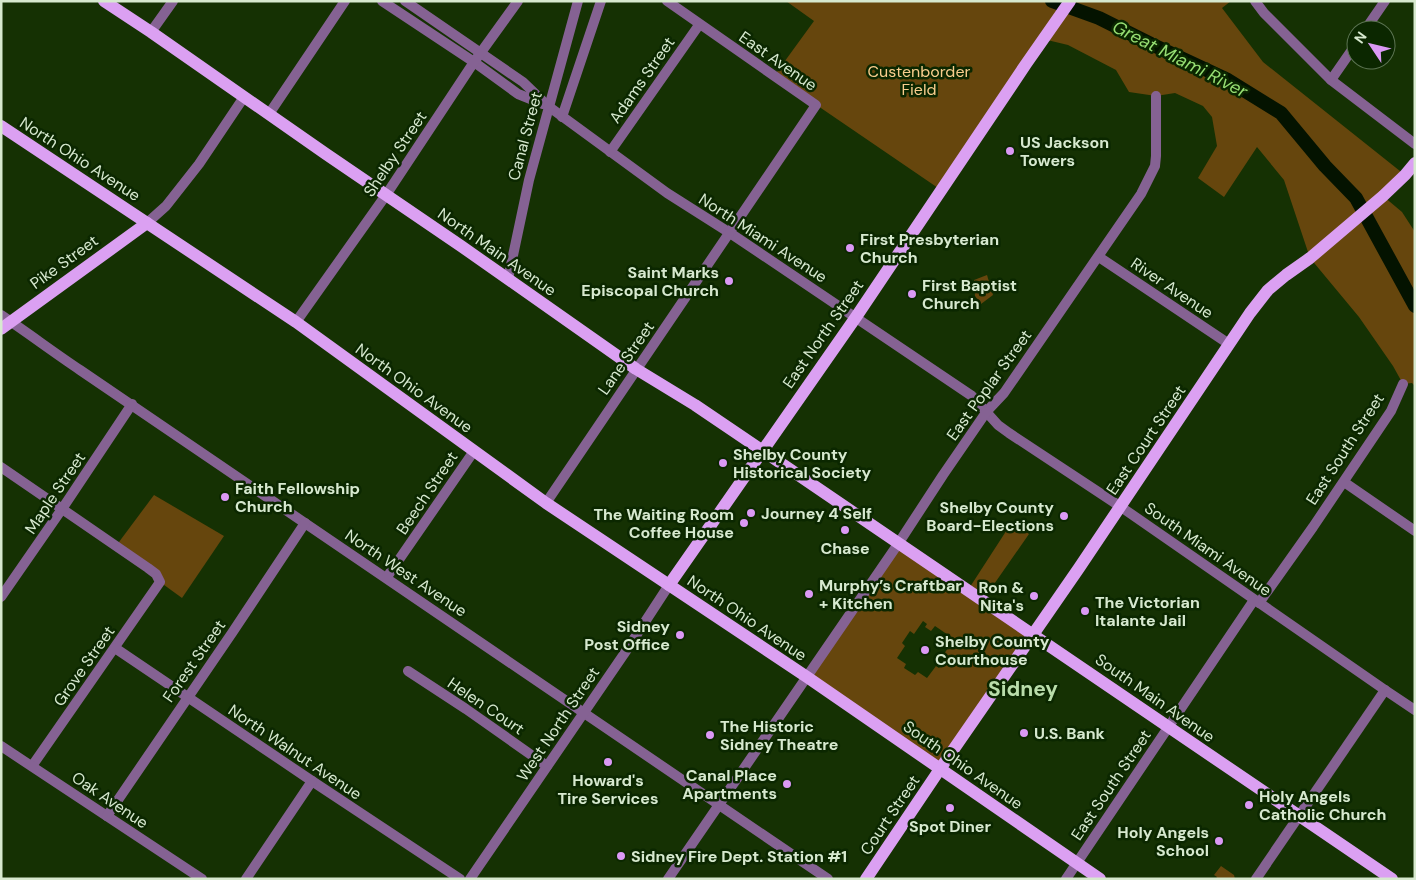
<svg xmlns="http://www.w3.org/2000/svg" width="1416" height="880" viewBox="0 0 1416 880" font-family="'DM Sans',sans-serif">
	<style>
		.green { fill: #66460d; fill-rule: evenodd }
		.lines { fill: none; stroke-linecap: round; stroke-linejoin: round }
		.river { stroke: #041300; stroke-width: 14 }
		.minor { stroke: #856293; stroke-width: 10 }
		.major { stroke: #dba0f2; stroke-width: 12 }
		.poi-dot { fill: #db99f5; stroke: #0b2700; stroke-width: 2 }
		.labels { text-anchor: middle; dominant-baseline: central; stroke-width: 5; stroke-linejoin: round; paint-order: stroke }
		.street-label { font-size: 16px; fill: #d7e9cf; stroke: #0b2700 }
		.park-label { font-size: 16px; fill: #f9cd8d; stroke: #0b2700 }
		.poi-label { font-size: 16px; font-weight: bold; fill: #d7e9cf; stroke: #0b2700; text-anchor: start }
		.water-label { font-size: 18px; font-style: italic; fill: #96de72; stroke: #0b2700 }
		.district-label { font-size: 21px; font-weight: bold; fill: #b9ddaa; stroke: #0b2700 }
	</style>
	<rect width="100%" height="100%" fill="#153103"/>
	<g class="green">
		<polygon points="786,1 1231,1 1222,8 1263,62 1405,175 1383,196 1402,212 1415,232 1415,386 1412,383 1403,384 1393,366 1359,317 1310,258 1284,180 1257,147 1224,197 1198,178 1217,146 1212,117 1203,106 1175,93 1156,96 1129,92 1116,70 1068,45 1043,39 941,190 774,76 814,21"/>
		<polygon points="987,275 993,295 981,304 975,296 974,280"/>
		<polygon points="154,495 224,536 182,598 160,582 116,546"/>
		<path d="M 1012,522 L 1029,534 L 983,600 L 1033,635 L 940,769 L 807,677 L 898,544 L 968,590 ZM 923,621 L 927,624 L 925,627 L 931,631 L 935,626 L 954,639 L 944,654 L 947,656 L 939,668 L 936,666 L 927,678 L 918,672 L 915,675 L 904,668 L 906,664 L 897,658 L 905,646 L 902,643 L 910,631 L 914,634 Z"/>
		<polygon points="1221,866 1234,875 1235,879 1216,879 1217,877 1214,875"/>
	</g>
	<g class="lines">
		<polyline class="river" points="1052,1 1099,18 1151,44 1226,79 1281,113 1325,166 1356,198 1415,306"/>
		<g class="minor">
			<polyline points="382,1 474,62 518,94 543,104"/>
			<polyline points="405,1 523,82 548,106 667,193 730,233 972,396 998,425 1009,433 1121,507 1385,690 1415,710"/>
			<polyline points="1255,1 1264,13 1331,80 1415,144"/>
			<polyline points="1365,30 1385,1"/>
			<polyline points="151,32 173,1"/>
			<polyline points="1331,80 1356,44"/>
			<polyline points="269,114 345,1"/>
			<polyline points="562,117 601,1"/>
			<polyline points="610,152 699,25"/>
			<polyline points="147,223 166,206 199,164 244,97"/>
			<polyline points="1099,257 1229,344"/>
			<polyline points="508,279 529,180 578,1"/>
			<path d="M 1,315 C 28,333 53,352 80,370 C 330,538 578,711 828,879"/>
			<polyline points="296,322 386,195 474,62 518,1"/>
			<polyline points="1,467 148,568 156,574 160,582 32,766"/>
			<polyline points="1344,482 1415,531"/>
			<polyline points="546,503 816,105 667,1"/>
			<polyline points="387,577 474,451"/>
			<polyline points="1,597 62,509 132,404"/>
			<polyline points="1259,603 1313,527 1391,411 1403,384"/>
			<polyline points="115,648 312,781 460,879"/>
			<polyline points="408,671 466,709 547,766"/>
			<polyline points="1,746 202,879"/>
			<polyline points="107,816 232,633 305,523"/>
			<polyline points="246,879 312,781"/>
			<polyline points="470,879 624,654 669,585"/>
			<polyline points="668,879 898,544 943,475 987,411 1004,393 1141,194 1155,166 1156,156 1156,96"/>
			<polyline points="1066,879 1254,600"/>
			<polyline points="1256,879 1385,690"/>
		</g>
		<g class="major">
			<polyline points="104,1 151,32 326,154 461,246 636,369 695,405 763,451 1392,879"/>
			<polyline points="1,126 296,322 546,503 807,677 1100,879"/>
			<polyline points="1,329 147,223"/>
			<polyline points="669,585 856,317 1026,64 1070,1"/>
			<polyline points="866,879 940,769 1079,568 1250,313 1268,290 1286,275 1310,258 1383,196 1405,175 1415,163"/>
		</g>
	</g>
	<g class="poi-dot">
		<circle cx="1010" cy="151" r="5"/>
		<circle cx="850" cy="248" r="5"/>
		<circle cx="729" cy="281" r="5"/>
		<circle cx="912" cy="294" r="5"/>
		<circle cx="723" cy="463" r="5"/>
		<circle cx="225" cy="497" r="5"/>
		<circle cx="751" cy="513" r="5"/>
		<circle cx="1064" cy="516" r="5"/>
		<circle cx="744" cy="523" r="5"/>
		<circle cx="845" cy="530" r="5"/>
		<circle cx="809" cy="594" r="5"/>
		<circle cx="1034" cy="596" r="5"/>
		<circle cx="1085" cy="611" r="5"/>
		<circle cx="680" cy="635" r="5"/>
		<circle cx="925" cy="650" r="5"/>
		<circle cx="1024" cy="733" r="5"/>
		<circle cx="710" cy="735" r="5"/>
		<circle cx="608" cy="762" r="5"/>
		<circle cx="787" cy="784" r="5"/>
		<circle cx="1249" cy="805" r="5"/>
		<circle cx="950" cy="808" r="5"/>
		<circle cx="1219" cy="841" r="5"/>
		<circle cx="621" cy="856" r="5"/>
	</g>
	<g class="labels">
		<g class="street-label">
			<text transform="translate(778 61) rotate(35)">East Avenue</text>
			<text transform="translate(642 80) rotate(-55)">Adams Street</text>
			<text transform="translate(525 136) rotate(-75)">Canal Street</text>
			<text transform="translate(395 154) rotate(-56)">Shelby Street</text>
			<text transform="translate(80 159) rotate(33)">North Ohio Avenue</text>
			<text transform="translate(763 238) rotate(33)">North Miami Avenue</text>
			<text transform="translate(497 252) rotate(35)">North Main Avenue</text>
			<text transform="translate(64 262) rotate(-36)">Pike Street</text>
			<text transform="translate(1172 288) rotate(34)">River Avenue</text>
			<text transform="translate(823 334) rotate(-55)">East North Street</text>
			<text transform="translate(626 358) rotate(-55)">Lane Street</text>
			<text transform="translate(989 385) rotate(-54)">East Poplar Street</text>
			<text transform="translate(414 388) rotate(36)">North Ohio Avenue</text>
			<text transform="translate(1146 440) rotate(-56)">East Court Street</text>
			<text transform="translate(1345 449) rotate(-57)">East South Street</text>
			<text transform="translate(55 493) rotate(-56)">Maple Street</text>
			<text transform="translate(427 493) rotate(-56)">Beech Street</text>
			<text transform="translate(1208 549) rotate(35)">South Miami Avenue</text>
			<text transform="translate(406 573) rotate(34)">North West Avenue</text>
			<text transform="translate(747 618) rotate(34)">North Ohio Avenue</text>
			<text transform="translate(194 661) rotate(-55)">Forest Street</text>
			<text transform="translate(84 666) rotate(-55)">Grove Street</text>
			<text transform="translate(1155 698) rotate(35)">South Main Avenue</text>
			<text transform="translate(486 706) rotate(34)">Helen Court</text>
			<text transform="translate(558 724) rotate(-56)">West North Street</text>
			<text transform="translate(295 752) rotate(34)">North Walnut Avenue</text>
			<text transform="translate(963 765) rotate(35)">South Ohio Avenue</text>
			<text transform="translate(1111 785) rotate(-56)">East South Street</text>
			<text transform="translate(110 800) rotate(34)">Oak Avenue</text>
			<text transform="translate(890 815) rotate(-56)">Court Street</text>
		</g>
		<g class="park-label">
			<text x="919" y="71">Custenborder<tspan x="919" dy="18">Field</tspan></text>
		</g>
		<g class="poi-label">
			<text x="1020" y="142">US Jackson<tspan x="1020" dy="18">Towers</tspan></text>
			<text x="860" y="239">First Presbyterian<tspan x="860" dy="18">Church</tspan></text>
			<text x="719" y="272" text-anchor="end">Saint Marks<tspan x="719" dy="18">Episcopal Church</tspan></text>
			<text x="922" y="285">First Baptist<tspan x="922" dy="18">Church</tspan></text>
			<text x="733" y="454">Shelby County<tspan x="733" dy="18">Historical Society</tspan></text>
			<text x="235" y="488">Faith Fellowship<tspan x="235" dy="18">Church</tspan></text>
			<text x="1054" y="507" text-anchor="end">Shelby County<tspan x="1054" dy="18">Board-Elections</tspan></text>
			<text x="761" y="513">Journey 4 Self</text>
			<text x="734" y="514" text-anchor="end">The Waiting Room<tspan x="734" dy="18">Coffee House</tspan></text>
			<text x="845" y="548" text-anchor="middle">Chase</text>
			<text x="819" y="585">Murphy’s Craftbar<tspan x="819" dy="18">+ Kitchen</tspan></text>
			<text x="1024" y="587" text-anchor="end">Ron &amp;<tspan x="1024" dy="18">Nita's</tspan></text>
			<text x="1095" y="602">The Victorian<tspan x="1095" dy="18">Italante Jail</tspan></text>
			<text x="670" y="626" text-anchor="end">Sidney<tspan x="670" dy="18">Post Office</tspan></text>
			<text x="935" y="641">Shelby County<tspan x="935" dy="18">Courthouse</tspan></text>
			<text x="720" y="726">The Historic<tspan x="720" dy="18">Sidney Theatre</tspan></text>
			<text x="1034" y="733">U.S. Bank</text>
			<text x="777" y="775" text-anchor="end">Canal Place<tspan x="777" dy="18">Apartments</tspan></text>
			<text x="608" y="780" text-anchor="middle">Howard's<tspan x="608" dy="18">Tire Services</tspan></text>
			<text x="1259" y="796">Holy Angels<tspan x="1259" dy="18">Catholic Church</tspan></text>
			<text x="950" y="826" text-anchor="middle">Spot Diner</text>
			<text x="1209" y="832" text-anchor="end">Holy Angels<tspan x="1209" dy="18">School</tspan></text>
			<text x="631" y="856">Sidney Fire Dept. Station #1</text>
		</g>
		<g class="water-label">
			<text transform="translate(1180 59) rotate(27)">Great Miami River</text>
		</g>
		<g class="district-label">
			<text x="1023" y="689">Sidney</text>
		</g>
	</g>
	<rect width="1416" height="880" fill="none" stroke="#d7e9cf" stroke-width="5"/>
	<g transform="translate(1371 45) rotate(305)"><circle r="24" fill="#0b2700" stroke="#5d7553"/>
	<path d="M0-4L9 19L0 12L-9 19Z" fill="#db99f5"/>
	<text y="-8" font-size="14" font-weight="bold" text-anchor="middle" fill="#d7e9cf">N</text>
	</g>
</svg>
